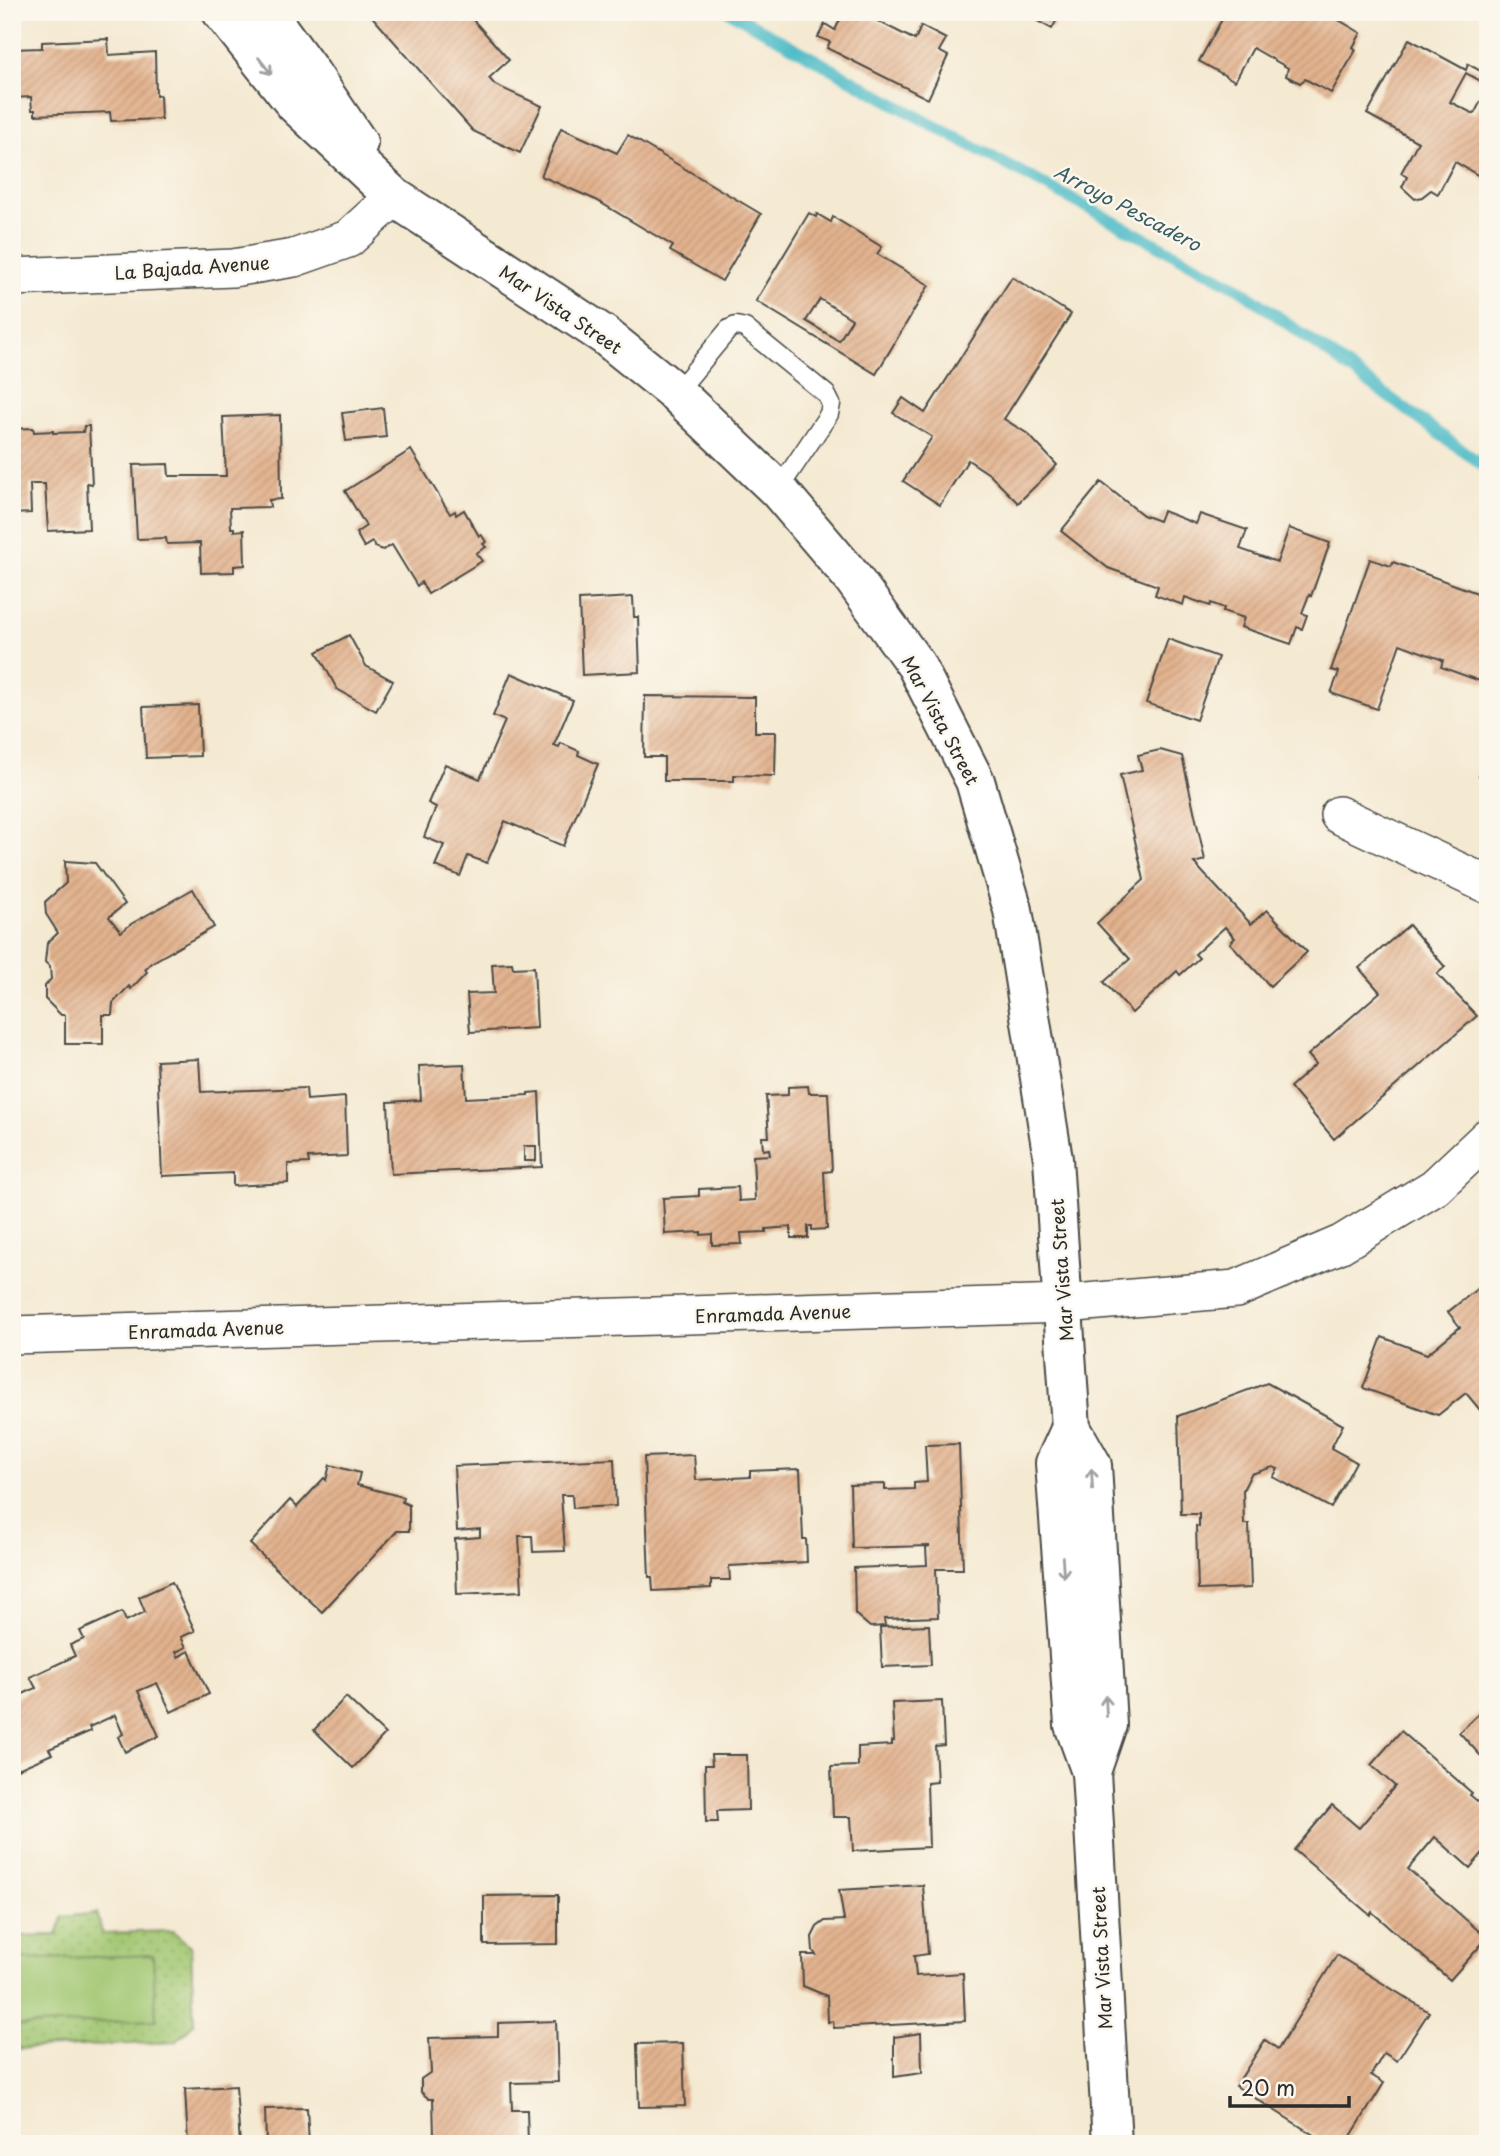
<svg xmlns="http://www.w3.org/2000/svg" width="1500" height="2156" viewBox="0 0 1500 2156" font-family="'Playpen Sans',sans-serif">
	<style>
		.green { fill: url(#green-dots); stroke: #66784e; stroke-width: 2 }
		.pitch { fill: #a0c670; stroke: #66784e; stroke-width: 2 }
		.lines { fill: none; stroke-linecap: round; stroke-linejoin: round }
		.stream { stroke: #4dbbc7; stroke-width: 12 }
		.building { fill: url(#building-hatch); fill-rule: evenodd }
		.service-casing { stroke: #494844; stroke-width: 21 }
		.minor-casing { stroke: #494844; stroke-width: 40 }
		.tertiary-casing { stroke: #494844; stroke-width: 42 }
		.service { stroke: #fff; stroke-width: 18 }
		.minor { stroke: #fff; stroke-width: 37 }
		.tertiary { stroke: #fff; stroke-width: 38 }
		.oneway { stroke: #a0a0a0 }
		.labels { text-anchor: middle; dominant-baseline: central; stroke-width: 5; stroke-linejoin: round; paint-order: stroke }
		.street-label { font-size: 18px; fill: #2b2b2b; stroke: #fbf7ec }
		.water-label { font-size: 19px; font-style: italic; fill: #375d62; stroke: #fbf7ec }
	</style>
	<defs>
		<pattern id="green-dots" width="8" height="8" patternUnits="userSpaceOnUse" patternTransform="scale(1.75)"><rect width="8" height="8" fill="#a0c670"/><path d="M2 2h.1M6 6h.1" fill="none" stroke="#8aaa61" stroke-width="1.8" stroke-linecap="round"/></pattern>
		<pattern id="building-hatch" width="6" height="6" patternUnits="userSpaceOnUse" patternTransform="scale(1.75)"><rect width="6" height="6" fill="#e2b28e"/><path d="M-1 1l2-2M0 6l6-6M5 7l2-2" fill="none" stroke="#c2997b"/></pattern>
	</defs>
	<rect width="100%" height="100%" fill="#fbf7ec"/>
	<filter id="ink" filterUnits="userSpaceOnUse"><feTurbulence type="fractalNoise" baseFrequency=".0143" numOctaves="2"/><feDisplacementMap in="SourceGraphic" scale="14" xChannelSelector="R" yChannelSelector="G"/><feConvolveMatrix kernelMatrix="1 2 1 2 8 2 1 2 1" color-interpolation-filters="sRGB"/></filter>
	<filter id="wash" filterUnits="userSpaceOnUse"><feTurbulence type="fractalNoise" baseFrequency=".00686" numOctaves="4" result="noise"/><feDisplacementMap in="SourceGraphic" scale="28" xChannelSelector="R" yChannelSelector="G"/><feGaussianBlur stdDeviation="1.57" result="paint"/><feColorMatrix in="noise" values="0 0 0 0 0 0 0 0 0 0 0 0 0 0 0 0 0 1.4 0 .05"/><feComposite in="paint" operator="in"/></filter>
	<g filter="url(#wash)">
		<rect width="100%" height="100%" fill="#f4e9d1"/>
		<polygon class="green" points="97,1913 102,1933 173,1931 191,1947 194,2023 176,2042 12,2049 12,1936 57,1935 63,1917"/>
		<polygon class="pitch" points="153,1955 156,2020 14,2026 12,1960"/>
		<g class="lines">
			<polyline class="stream" points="730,12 936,127 1240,289 1488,469"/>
		</g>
		<g id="blocks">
			<g class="building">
				<polygon points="368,12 466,12 509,60 489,78 495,85 542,106 520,153 473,131"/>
				<polygon points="844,12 860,12 915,40 921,26 946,39 939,51 948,56 928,99 827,48 830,42 818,37 825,24 835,30"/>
				<polygon points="1021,12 1061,12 1052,29"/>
				<polygon points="1226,12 1325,12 1361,33 1353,47 1356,50 1331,93 1305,79 1300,83 1286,76 1288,68 1253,48 1235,81 1199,61"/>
				<polygon points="108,39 109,55 155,52 156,96 160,95 161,119 111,121 110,112 35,115 35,110 32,110 31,97 12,98 12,49 42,48 42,42"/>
				<polygon points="1409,39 1466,70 1468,64 1488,75 1488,85 1466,73 1450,102 1474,114 1488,88 1488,181 1455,162 1438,194 1431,190 1422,197 1415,199 1402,187 1407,177 1401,173 1418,142 1367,114"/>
				<polygon points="561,128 617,153 628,135 761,214 722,281 670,251 673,246 596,200 541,176"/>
				<path d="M 809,213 L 816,217 L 817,214 L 831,222 L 833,217 L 882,247 L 877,254 L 929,285 L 876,374 L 756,301 ZM 820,299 L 852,319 L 839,341 L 806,321 Z"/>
				<polygon points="1012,277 1071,314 1004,419 1028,434 1057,465 1018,503 989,474 968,460 940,505 903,481 932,437 893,413 903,398 925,413"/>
				<polygon points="383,408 386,437 346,441 342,413"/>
				<polygon points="280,415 281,499 269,500 270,507 230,508 231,528 234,528 234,531 244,530 245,565 234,566 234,572 201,573 200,543 167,544 166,538 137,539 133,465 168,464 169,476 226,476 223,417"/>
				<polygon points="84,426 89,426 92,484 87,483 89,529 48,531 45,484 30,484 31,513 12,514 12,429 33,428 34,432 53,431 53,433 83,432"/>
				<polygon points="411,450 450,514 455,511 456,515 464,510 479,536 481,534 486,542 483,544 486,547 476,553 482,561 428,594 421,582 417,586 392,545 383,550 375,547 372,542 364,547 356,533 366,526 345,491"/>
				<polygon points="1101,482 1143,515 1159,521 1163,511 1196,524 1200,514 1247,530 1240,549 1277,562 1289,528 1330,543 1311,596 1309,595 1302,613 1307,615 1302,629 1297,627 1291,644 1241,627 1244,618 1223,611 1224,608 1211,603 1210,606 1185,597 1183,605 1155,595 1158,586 1108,568 1061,531"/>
				<polygon points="1370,559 1391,566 1393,562 1488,597 1488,684 1441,667 1443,660 1400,644 1377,709 1331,693 1339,672 1331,670"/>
				<polygon points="633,597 634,617 638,617 640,672 582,675 579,600"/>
				<polygon points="349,635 366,666 393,681 376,711 337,689 317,652"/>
				<polygon points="1168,639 1218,657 1196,720 1146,703"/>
				<polygon points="511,673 573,700 554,745 559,747 561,743 579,751 578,755 598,764 563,846 505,821 487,863 468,856 460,876 435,866 444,845 424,837 436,807 428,803 445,764 480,779 505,721 493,716"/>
				<polygon points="645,696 755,697 755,732 776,732 775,776 734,775 734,781 664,781 664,757 644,757"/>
				<polygon points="198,705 200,756 146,758 143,707"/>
				<polygon points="1160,750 1182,756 1205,860 1194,863 1251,924 1267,910 1307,952 1270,986 1230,943 1235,938 1225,927 1195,954 1199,958 1180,975 1177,971 1132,1013 1104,982 1130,959 1097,923 1144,880 1120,775 1142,770 1138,755"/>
				<polygon points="1488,759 1488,780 1479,776"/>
				<polygon points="65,861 95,863 125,904 109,917 121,932 131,924 193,889 214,927 151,963 145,969 147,972 131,989 129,986 113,1003 112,1015 103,1015 103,1044 65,1044 65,1015 61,1015 45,999 45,986 51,979 50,967 45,962 47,943 58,933 46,914 45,902 66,883"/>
				<polygon points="1409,925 1445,967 1437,974 1477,1016 1334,1139 1290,1087 1316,1064 1308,1055 1380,992 1359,968"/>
				<polygon points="512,963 513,968 534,967 537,1028 470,1032 467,994 494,993 492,964"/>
				<polygon points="199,1059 201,1092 306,1088 307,1100 345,1097 347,1156 308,1158 309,1163 288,1164 288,1183 233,1186 233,1173 162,1176 157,1061"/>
				<path d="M 464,1064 L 466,1098 L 528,1095 L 528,1093 L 539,1092 L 542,1167 L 391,1174 L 388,1102 L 421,1100 L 419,1066 ZM 524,1146 L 536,1146 L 536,1161 L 524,1161 Z"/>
				<polygon points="12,1083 18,1083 17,1099 12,1099"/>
				<polygon points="808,1086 809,1093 828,1093 832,1171 824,1172 827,1229 812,1230 812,1226 808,1226 808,1238 791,1238 791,1227 766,1229 766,1232 741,1233 742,1244 712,1245 712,1234 701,1235 701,1232 665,1234 663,1198 699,1196 699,1189 738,1187 739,1201 755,1200 753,1156 770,1155 769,1149 763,1150 762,1137 769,1137 766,1096 788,1095 788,1087"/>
				<polygon points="1488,1280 1488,1403 1480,1410 1466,1393 1438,1415 1363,1388 1382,1337 1427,1354 1460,1327 1448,1312"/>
				<polygon points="1267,1383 1343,1425 1331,1448 1356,1462 1331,1508 1273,1477 1278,1469 1273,1467 1251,1474 1243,1490 1244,1524 1249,1524 1251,1588 1198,1590 1196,1526 1199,1527 1199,1514 1181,1514 1178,1416"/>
				<polygon points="959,1444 963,1569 936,1569 938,1617 884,1619 885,1626 870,1627 855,1614 854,1568 927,1565 926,1547 930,1546 852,1548 850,1485 885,1484 885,1490 914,1489 914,1483 927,1482 925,1445"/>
				<polygon points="694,1455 696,1480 750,1477 750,1471 800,1469 803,1539 806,1539 807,1562 729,1566 730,1580 711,1580 711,1588 653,1591 652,1577 649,1577 644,1457"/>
				<polygon points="614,1459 616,1506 573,1508 572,1495 561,1495 565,1551 533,1552 532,1536 519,1536 522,1591 457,1594 455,1539 480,1537 480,1529 457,1531 454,1466"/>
				<polygon points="330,1465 360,1473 357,1485 403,1497 402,1502 409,1505 409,1531 397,1531 322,1612 250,1544 290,1500 297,1507 324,1478 326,1480"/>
				<polygon points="172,1582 195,1631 181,1637 186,1647 176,1652 178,1657 189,1651 209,1694 171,1712 157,1683 138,1691 159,1736 125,1752 118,1737 123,1734 115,1715 89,1727 91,1731 49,1749 52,1754 18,1769 12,1757 12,1699 36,1688 30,1677 75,1656 70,1645 84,1639 80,1631 122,1612 126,1621 145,1612 139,1597"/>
				<polygon points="929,1625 931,1665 882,1667 880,1627"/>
				<polygon points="346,1697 385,1734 353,1768 314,1730"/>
				<polygon points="942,1701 944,1745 935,1746 937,1782 927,1783 929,1847 853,1851 851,1817 833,1817 831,1767 858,1766 858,1747 892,1745 892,1741 894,1741 892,1703"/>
				<polygon points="1485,1708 1488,1711 1488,1764 1459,1732"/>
				<polygon points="1401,1731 1472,1793 1470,1795 1488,1810 1488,1847 1470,1868 1435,1837 1408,1869 1487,1938 1450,1980 1372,1912 1370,1915 1294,1850 1332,1805 1359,1828 1395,1786 1371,1765"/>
				<polygon points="711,1755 747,1755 748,1810 717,1811 718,1822 706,1822 705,1765 712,1765"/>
				<polygon points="923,1885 928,1954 914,1956 916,1976 963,1973 965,2021 834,2028 833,2021 828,2022 827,1996 803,1986 802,1955 816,1955 813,1951 812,1937 817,1927 825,1921 844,1920 839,1890"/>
				<polygon points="558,1895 558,1944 484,1945 484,1896"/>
				<polygon points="1337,1955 1429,2012 1397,2061 1384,2053 1371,2075 1384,2083 1346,2144 1328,2144 1236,2086 1265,2040 1278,2049"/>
				<polygon points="556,2021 558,2082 511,2083 512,2110 527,2110 528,2144 419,2144 419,2136 434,2136 433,2099 429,2099 421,2092 421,2079 431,2072 429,2038 498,2036 498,2023"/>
				<polygon points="921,2033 922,2073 894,2077 894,2037"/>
				<polygon points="683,2043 685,2106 639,2107 637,2044"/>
				<polygon points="236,2086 240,2144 188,2144 185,2089"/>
				<polygon points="307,2108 309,2144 266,2144 265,2109"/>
			</g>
		</g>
	</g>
	<g filter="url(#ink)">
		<use href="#blocks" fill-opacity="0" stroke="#494844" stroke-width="2"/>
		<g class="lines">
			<defs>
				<polyline id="service" points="676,393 729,329 736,326 745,328 826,394 831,404 829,414 778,490"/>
				<g id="minor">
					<polyline points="12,277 233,268 294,258 348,239 394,197"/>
					<polyline points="1339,815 1488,885"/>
					<polyline points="12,1335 1064,1304 1236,1289 1341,1244 1435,1187 1488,1137"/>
				</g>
				<g id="tertiary">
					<polyline points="222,12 295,104 394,197 604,335 676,393 778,490 852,577 916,665 975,781 1013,910 1053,1159 1071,1428 1092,1465 1107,1725 1091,1772"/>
					<polyline points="266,12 310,72 358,143"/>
					<polyline points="1071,1428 1055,1463 1074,1725 1091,1772 1112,2144"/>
				</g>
			</defs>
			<use href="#service" class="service-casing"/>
			<use href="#minor" class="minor-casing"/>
			<use href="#tertiary" class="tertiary-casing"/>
			<use href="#service" class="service"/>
			<use href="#minor" class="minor"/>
			<use href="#tertiary" class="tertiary"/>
		</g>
		<defs><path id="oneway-shaft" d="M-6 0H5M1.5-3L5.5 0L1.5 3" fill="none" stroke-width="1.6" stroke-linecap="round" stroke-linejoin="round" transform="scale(1.75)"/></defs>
		<g class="oneway">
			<use href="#oneway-shaft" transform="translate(265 66) rotate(52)"/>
			<use href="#oneway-shaft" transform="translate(1092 1479) rotate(-93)"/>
			<use href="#oneway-shaft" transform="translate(1063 1567) rotate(86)"/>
			<use href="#oneway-shaft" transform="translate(1106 1706) rotate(-93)"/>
		</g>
	</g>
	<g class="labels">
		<g class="street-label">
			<text transform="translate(192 267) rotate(-4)">La Bajada Avenue</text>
			<text transform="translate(561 309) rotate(34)">Mar Vista Street</text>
			<text transform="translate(941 720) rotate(62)">Mar Vista Street</text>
			<text transform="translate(1061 1270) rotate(-94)">Mar Vista Street</text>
			<text transform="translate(773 1313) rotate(-2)">Enramada Avenue</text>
			<text transform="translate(206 1329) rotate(-2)">Enramada Avenue</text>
			<text transform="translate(1101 1958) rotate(-93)">Mar Vista Street</text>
		</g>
		<g class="water-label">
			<text transform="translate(1128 207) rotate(28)">Arroyo Pescadero</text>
		</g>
	</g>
	<rect width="1500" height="2156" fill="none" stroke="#fbf7ec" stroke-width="42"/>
	<path d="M1230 2096v10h119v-10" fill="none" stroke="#2b2b2b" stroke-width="3.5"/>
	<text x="1241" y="2096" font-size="21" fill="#2b2b2b" stroke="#fbf7ec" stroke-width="5" paint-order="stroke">20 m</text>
</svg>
